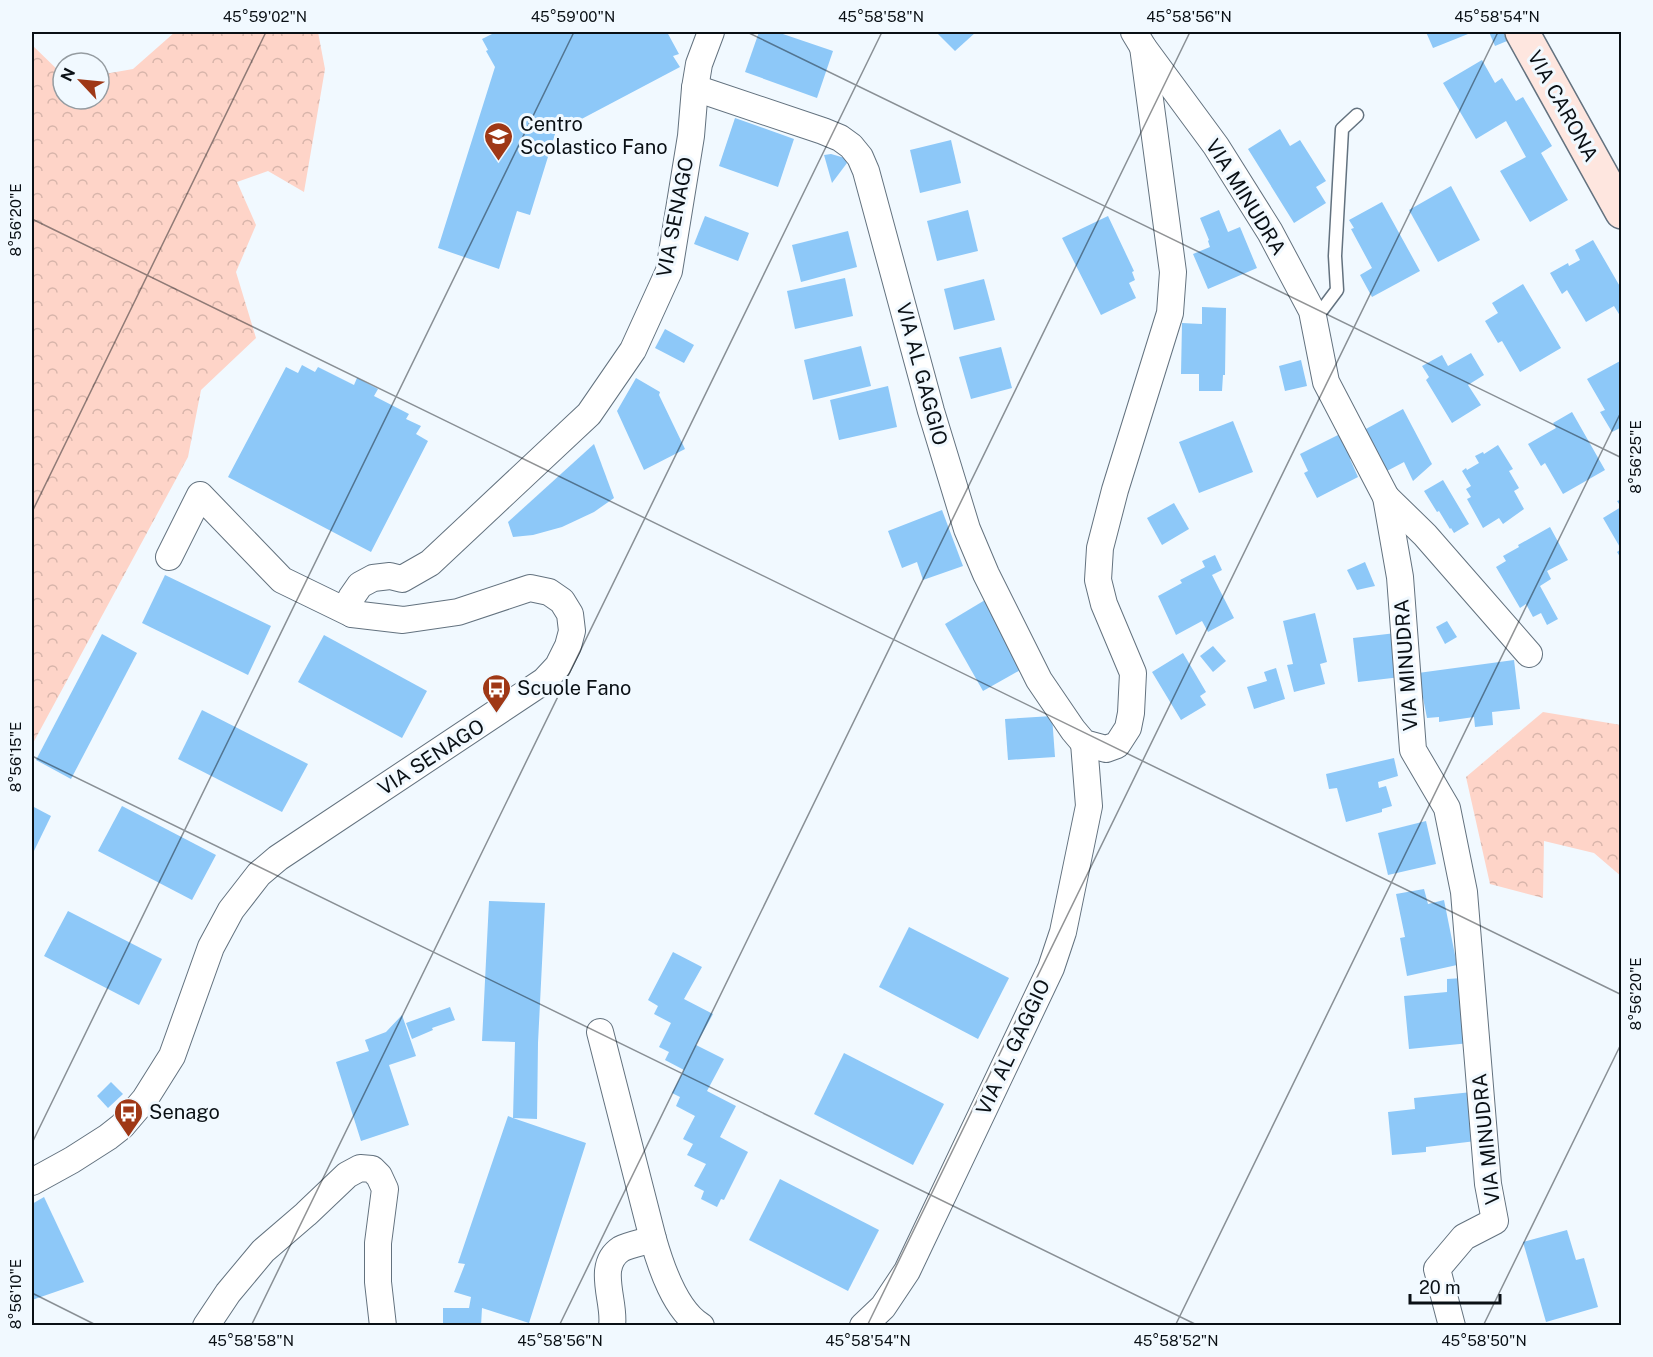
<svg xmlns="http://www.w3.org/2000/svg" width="1653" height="1357" viewBox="0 0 1653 1357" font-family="'Public Sans',sans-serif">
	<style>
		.forest { fill: url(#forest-crowns) }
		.building { fill: #8dc8f8 }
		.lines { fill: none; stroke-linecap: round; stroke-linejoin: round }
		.lane-casing { stroke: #63727f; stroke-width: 15 }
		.street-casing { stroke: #63727f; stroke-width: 28 }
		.secondary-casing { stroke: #63727f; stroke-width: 36 }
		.lane { stroke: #fff; stroke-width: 12 }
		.street { stroke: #fff; stroke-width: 26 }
		.secondary { stroke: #fee6df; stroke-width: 33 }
		.ticks { fill: none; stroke: #0a1015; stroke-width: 1.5; stroke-opacity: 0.45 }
		.labels { text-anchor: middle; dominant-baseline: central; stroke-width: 6; stroke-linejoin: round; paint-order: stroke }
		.street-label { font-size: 20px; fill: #0a1015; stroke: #f1f9ff }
		.poi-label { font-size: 20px; fill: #0a1015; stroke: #f1f9ff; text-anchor: start }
		.neatline { fill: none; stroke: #0a1015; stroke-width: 2 }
		.ticks-label { font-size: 15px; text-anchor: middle; fill: #0a1015 }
	</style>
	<defs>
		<pattern id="forest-crowns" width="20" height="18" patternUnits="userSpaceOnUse" patternTransform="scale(1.5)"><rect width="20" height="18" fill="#fed4c8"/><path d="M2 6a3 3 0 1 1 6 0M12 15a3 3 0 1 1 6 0" fill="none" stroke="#d8b5ab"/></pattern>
	</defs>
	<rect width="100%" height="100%" fill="#f1f9ff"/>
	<g class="forest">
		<polygon points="175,32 318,32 325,69 304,192 268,171 237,182 256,225 236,272 256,338 201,390 188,457 32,745 32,45 63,75 63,99 99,99 99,75 133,69"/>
		<polygon points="1543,712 1621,725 1622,877 1594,853 1544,841 1543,898 1490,884 1466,777"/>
	</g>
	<g class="building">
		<polygon points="496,32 667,32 679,54 673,56 680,67 574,123 560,118 530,215 517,211 499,269 438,248 495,67 486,51 488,50 482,39"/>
		<polygon points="759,32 777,32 833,51 817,98 745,72"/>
		<polygon points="936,32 976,32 955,51"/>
		<polygon points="1426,32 1473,32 1433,48"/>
		<polygon points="1489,32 1503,32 1507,41 1495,46"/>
		<polygon points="1482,60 1495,83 1502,78 1516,101 1523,97 1552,146 1541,153 1568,200 1530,222 1500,171 1526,157 1506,121 1476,139 1443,83"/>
		<polygon points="735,118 794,139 778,187 719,166"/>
		<polygon points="1280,129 1290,146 1300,140 1326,181 1316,187 1326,203 1294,223 1248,149"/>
		<polygon points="951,140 961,183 920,193 910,150"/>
		<polygon points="831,154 845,158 847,163 832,183 824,155"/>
		<polygon points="1451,186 1480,240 1438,262 1409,210"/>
		<polygon points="1382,202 1420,271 1372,297 1360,275 1372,268 1351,229 1354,228 1349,220"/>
		<polygon points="968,210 978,251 937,261 927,221"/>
		<polygon points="1219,210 1228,232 1240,227 1257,268 1208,289 1193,254 1210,247 1208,241 1209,240 1200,218"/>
		<polygon points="705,216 749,233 738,261 694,244"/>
		<polygon points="1108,216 1134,271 1132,272 1135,280 1129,283 1136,298 1101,315 1062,238"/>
		<polygon points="848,231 857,267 801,282 792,245"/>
		<polygon points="1593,240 1622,290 1622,319 1614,306 1586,322 1567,290 1562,294 1550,273 1568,263 1569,266 1580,260 1575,250"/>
		<polygon points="845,278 853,316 795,329 787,291"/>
		<polygon points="984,279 995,320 954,330 944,289"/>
		<polygon points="1523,284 1561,348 1520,372 1502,341 1498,343 1485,321 1498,313 1492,303"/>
		<polygon points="1202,307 1226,308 1225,375 1223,375 1222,391 1199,391 1199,374 1181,374 1182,323 1202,324"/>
		<polygon points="665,329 694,345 684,363 655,348"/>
		<polygon points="861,346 871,386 813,400 804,360"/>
		<polygon points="1001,347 1012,388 971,399 959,357"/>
		<polygon points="1471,353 1484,375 1468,385 1481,405 1452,423 1426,380 1429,377 1422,366 1442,355 1448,366"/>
		<polygon points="1301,360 1307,386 1285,391 1279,366"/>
		<polygon points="1622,360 1622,427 1612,432 1600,412 1605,410 1587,379"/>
		<polygon points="302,365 315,372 318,367 354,385 357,378 378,389 374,396 409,414 406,419 421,426 416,434 428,441 371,552 228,477 286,367 298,373"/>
		<polygon points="636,378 660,392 659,395 685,449 644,470 617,411"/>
		<polygon points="888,386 897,427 839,440 830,400"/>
		<polygon points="1403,409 1432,464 1413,481 1404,462 1387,471 1364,430"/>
		<polygon points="1572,412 1605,470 1563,494 1545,463 1541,466 1528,444 1556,428 1553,423"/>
		<polygon points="1233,421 1253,472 1199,493 1179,442"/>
		<polygon points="1340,434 1352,458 1350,459 1358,477 1317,498 1304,473 1308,471 1300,454"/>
		<polygon points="594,444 614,498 594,512 562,527 533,535 513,537 508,522"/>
		<polygon points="1498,445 1513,469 1509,471 1519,488 1514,491 1524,509 1503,524 1499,518 1483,528 1467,499 1471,497 1466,489 1471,486 1462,471 1466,468 1467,470 1479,463 1475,456 1483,452 1484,454"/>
		<polygon points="1443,480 1469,524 1454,533 1451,528 1450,529 1439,511 1437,512 1424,491"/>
		<polygon points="1622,499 1622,560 1617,552 1621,549 1603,518 1621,507 1617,501"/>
		<polygon points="1174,503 1189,529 1162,545 1147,518"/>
		<polygon points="942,510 963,566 923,580 917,562 902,568 888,531"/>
		<polygon points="1550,527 1568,560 1547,571 1551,579 1540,586 1558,619 1547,625 1541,613 1533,617 1526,604 1520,608 1496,567 1506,561 1503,556 1519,547 1518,545"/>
		<polygon points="1215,555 1222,570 1212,575 1234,618 1208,632 1202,621 1176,635 1158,596 1182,583 1180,580 1205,567 1202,561"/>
		<polygon points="1365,562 1375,586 1357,590 1347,570"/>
		<polygon points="165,575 271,626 248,675 142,623"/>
		<polygon points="985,600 1024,668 983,691 945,624"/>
		<polygon points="1315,613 1327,662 1320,664 1325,684 1294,692 1287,665 1293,664 1283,621"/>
		<polygon points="1447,621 1457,637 1445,644 1436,627"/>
		<polygon points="1396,633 1401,677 1358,682 1353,638"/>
		<polygon points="102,634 137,653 71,779 36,760"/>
		<polygon points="324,635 427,691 402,738 298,682"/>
		<polygon points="1213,646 1226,661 1213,672 1200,656"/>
		<polygon points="1183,653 1206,692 1200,696 1206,705 1181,720 1152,672"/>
		<polygon points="1514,660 1520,709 1492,712 1493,725 1475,727 1474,717 1439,722 1439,717 1427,718 1418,673"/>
		<polygon points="1276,668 1285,699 1254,709 1247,687 1267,681 1264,672"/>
		<polygon points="202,710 308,764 282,812 178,759"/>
		<polygon points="1052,716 1055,757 1008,760 1005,719"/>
		<polygon points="1394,758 1398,776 1378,782 1379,788 1386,786 1392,806 1382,809 1382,812 1346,822 1337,788 1329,789 1326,774"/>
		<polygon points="32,806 51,816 32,855"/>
		<polygon points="122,806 216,855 192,900 98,851"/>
		<polygon points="1426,821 1436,864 1388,875 1378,833"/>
		<polygon points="1424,889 1428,904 1444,900 1457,965 1407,976 1400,938 1405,937 1396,894"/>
		<polygon points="489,901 545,903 538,1043 537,1119 513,1118 586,1143 529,1323 482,1308 481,1326 443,1326 443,1308 469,1308 471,1297 454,1292 465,1264 458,1263 508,1116 513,1118 515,1042 482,1041"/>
		<polygon points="68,911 162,959 139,1005 44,956"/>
		<polygon points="909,927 1009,978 978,1039 879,987"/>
		<polygon points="673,952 702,967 684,999 713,1014 696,1045 724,1059 707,1091 736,1106 720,1137 748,1152 724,1200 721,1199 717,1207 701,1199 704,1191 694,1186 706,1164 687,1155 693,1144 683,1139 695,1116 676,1106 680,1097 672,1093 684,1070 665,1060 669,1052 659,1047 671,1023 654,1014 658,1006 648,1000"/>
		<polygon points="1463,978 1470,1043 1409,1049 1404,996 1447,992 1447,979"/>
		<polygon points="450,1007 455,1020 432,1028 433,1030 412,1039 406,1023"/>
		<polygon points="402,1015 416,1056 389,1065 409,1125 361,1141 336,1062 369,1051 365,1040 386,1032"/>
		<polygon points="844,1053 944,1104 913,1165 814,1114"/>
		<polygon points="111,1082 123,1094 108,1108 97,1096"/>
		<polygon points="1472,1092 1476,1141 1426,1147 1426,1152 1392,1155 1388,1112 1415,1109 1414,1098"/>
		<polygon points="780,1179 879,1230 848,1291 749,1240"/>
		<polygon points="44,1197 84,1282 32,1300 32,1204"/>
		<polygon points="1567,1230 1576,1260 1584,1258 1598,1307 1546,1322 1523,1242"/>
	</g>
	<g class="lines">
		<defs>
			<polyline id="lane" points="1312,311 1322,310 1337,290 1335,256 1342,129 1357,115"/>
			<g id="street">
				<polyline points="1134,32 1143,47 1216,146 1270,232 1312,311 1326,382 1386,497 1400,577 1413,750 1447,808 1464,892 1488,1184 1495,1221 1464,1237 1437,1269 1452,1326"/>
				<polyline points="695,88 823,131 840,138 851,146 860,157 866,171 931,411 967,529 986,574 1039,680 1073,730 1084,743 1106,749 1117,745 1128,728 1131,713 1133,673 1104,604 1098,580 1100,548 1115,490 1170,313 1173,272 1143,47"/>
				<polyline points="1386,497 1425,535 1529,654"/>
				<polyline points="352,614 351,598 360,585 373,578 390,576 402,579 430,563 589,414 633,350 669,271 691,136 695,88 699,64 711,32"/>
				<path d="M 600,1032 L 653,1239 C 661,1267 675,1310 701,1326"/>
				<polyline points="32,1182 72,1160 108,1137 122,1126 145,1099 172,1056 211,947 231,910 259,874 278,858 544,681 558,666 568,646 572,631 570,614 562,601 549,592 530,588 458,612 403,620 352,614 282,580 200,495 169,557"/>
				<polyline points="206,1326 228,1293 263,1251 306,1214 347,1175 360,1168 372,1169 379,1176 385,1189 378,1243 378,1282 383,1326"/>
				<path d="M 612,1326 C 616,1302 595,1266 621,1249 C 628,1245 644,1242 653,1239"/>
				<polyline points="863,1326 883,1307 907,1271 1051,968 1063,932 1089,806 1084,743"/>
			</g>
			<polyline id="secondary" points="1522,32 1622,212"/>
		</defs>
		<use href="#lane" class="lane-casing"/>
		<use href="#street" class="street-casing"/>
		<use href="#secondary" class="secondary-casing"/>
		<use href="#lane" class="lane"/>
		<use href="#street" class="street"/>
		<use href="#secondary" class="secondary"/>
	</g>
	<path class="ticks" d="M 747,32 L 1622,458M 32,219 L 1622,995M 32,512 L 266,32M 32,756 L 1199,1326M 32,1143 L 574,32M 32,1293 L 98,1326M 251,1326 L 882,32M 559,1326 L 1190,32M 867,1326 L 1498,32M 1175,1326 L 1622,410M 1483,1326 L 1622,1042"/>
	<defs>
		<symbol id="school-pin" viewBox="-11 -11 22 30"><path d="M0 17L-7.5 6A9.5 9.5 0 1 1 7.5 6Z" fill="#9f3816" stroke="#f1f9ff"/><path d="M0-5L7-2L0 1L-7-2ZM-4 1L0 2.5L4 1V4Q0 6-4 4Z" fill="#fff"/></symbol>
		<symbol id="bus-pin" viewBox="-11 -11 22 30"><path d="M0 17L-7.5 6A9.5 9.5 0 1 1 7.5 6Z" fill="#9f3816" stroke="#f1f9ff"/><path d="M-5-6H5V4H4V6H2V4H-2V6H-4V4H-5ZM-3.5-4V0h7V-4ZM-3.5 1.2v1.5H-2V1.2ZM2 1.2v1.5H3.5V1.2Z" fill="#fff"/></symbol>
	</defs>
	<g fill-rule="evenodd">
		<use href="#school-pin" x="482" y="120" width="33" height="45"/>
		<use href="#bus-pin" x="480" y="672" width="33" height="45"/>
		<use href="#bus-pin" x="112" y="1096" width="33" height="45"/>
	</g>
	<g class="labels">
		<g class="street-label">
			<text transform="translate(1563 106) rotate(61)">VIA CARONA</text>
			<text transform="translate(1246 197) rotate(58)">VIA MINUDRA</text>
			<text transform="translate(675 217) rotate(-79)">VIA SENAGO</text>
			<text transform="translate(922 374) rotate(75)">VIA AL GAGGIO</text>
			<text transform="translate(1406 665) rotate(-94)">VIA MINUDRA</text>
			<text transform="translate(431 757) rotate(-33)">VIA SENAGO</text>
			<text transform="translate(1013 1047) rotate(-65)">VIA AL GAGGIO</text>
			<text transform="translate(1486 1139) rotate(-96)">VIA MINUDRA</text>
		</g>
		<g class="poi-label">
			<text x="520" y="124">Centro<tspan x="520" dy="23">Scolastico Fano</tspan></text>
			<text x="517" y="688">Scuole Fano</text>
			<text x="149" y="1112">Senago</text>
		</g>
	</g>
	<rect width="1653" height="1357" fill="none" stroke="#f1f9ff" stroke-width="66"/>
	<g transform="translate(81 81) rotate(296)"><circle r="28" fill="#f1f9ff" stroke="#959ca1" stroke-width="1.5"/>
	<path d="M0-4.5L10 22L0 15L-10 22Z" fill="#9f3816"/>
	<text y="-9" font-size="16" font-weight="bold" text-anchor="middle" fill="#0a1015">N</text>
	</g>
	<path d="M1410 1294v9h90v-9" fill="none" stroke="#0a1015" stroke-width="3"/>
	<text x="1419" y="1294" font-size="18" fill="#0a1015" stroke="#f1f9ff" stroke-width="4.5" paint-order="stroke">20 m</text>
	<rect x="33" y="33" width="1587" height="1291" class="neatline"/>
	<g class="ticks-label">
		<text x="265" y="22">45°59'02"N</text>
		<text x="573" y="22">45°59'00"N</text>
		<text x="881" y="22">45°58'58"N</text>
		<text x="1189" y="22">45°58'56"N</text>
		<text x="1497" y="22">45°58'54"N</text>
		<text transform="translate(16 220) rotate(-90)" y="5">8°56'20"E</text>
		<text transform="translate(1636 457) rotate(-90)" y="5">8°56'25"E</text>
		<text transform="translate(16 757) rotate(-90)" y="5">8°56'15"E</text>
		<text transform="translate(1636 994) rotate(-90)" y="5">8°56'20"E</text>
		<text transform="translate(16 1294) rotate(-90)" y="5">8°56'10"E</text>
		<text x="251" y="1346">45°58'58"N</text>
		<text x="560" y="1346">45°58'56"N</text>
		<text x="868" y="1346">45°58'54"N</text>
		<text x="1176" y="1346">45°58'52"N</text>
		<text x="1484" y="1346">45°58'50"N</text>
	</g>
</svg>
